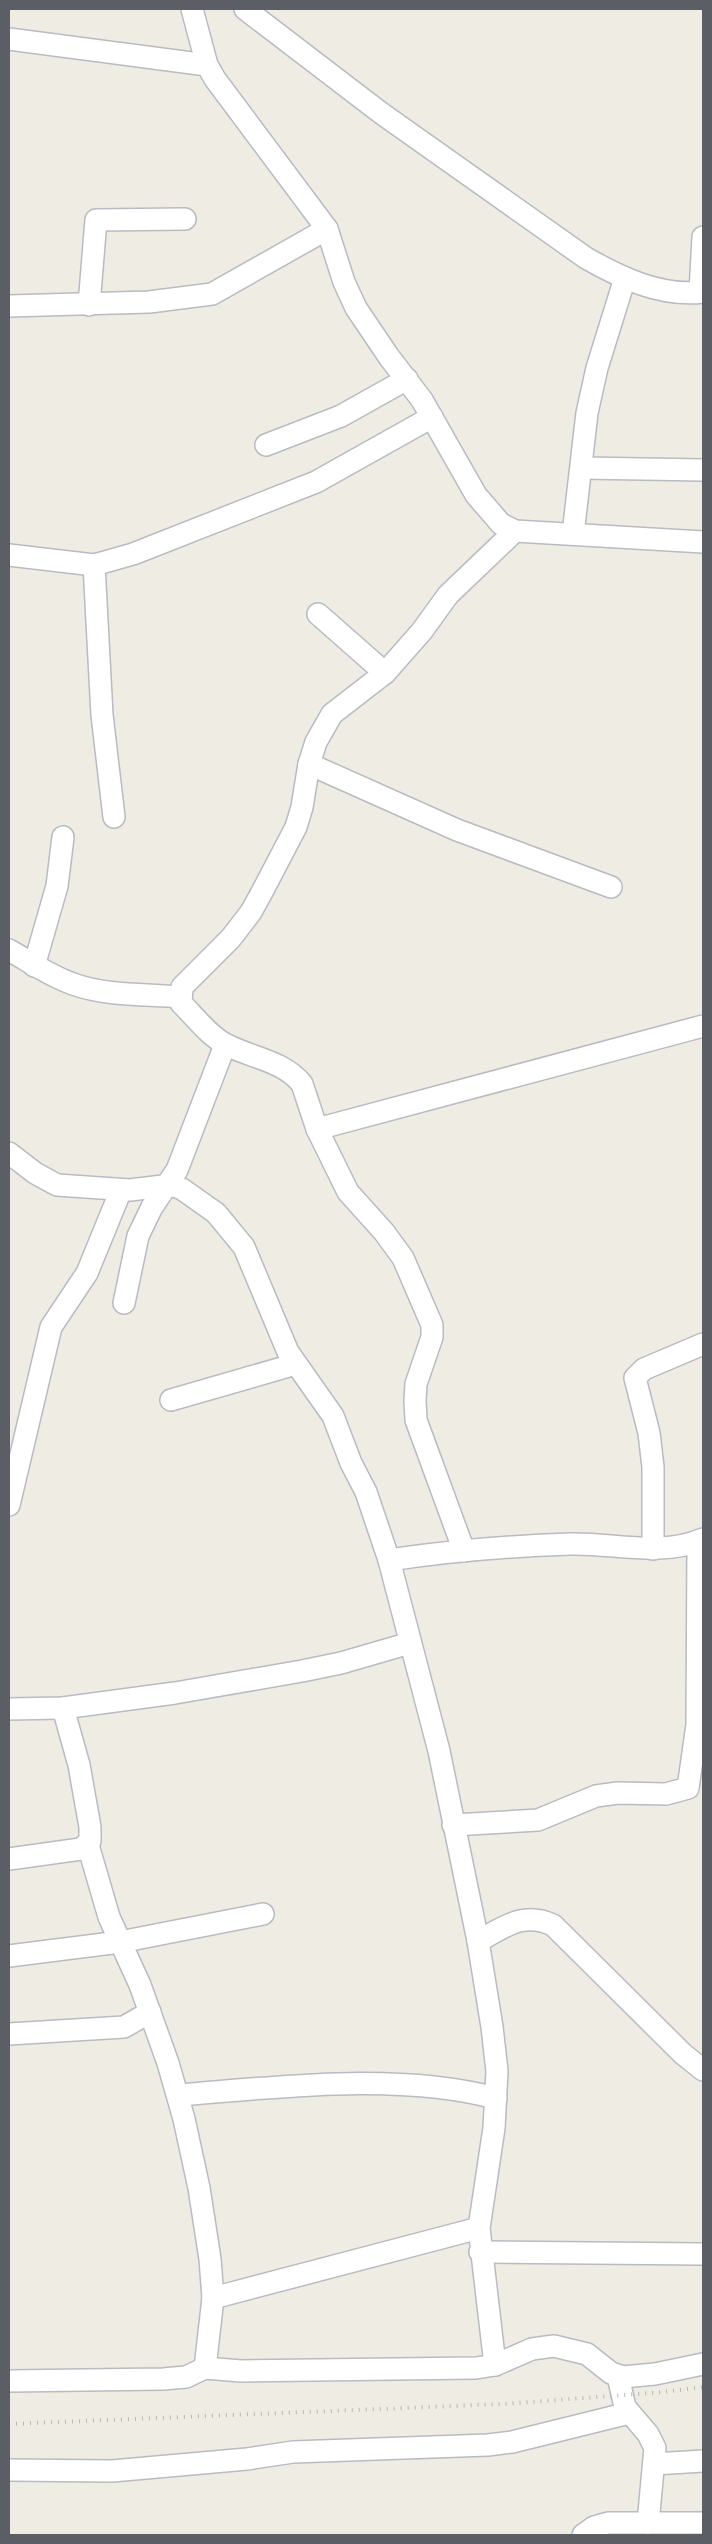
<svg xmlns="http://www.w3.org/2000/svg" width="712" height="2544" viewBox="0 0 712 2544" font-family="Jost,sans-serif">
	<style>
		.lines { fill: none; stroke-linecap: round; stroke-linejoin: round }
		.minor-casing { stroke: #b8bbc1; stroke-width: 24 }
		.minor { stroke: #fff; stroke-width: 21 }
		.rail { stroke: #b5b6b6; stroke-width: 4; stroke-dasharray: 1 6; stroke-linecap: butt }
	</style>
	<rect width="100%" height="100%" fill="#efede3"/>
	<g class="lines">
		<defs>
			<g id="minor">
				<polyline points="192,9 207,65 215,79 327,229 344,282 356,308 389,357 422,400 476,495 501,524 515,531 703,542"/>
				<path d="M 245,9 L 381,113 L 586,258 C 621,278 661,297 703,292"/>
				<polyline points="9,39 207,65"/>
				<polyline points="700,292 703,237"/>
				<polyline points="89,305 96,220 185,219"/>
				<polyline points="9,306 149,302 212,294 327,229"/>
				<polyline points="266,445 341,416 407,379"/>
				<polyline points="582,468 703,470"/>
				<polyline points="573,534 587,413 597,368 625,278"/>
				<polyline points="9,555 94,565 133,554 316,482 432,417"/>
				<polyline points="94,565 102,715 114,817"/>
				<polyline points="318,614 385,673"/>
				<polyline points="309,764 457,830 611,887"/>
				<path d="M 9,950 C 30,962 50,976 73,984 C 106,996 145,994 180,997"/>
				<polyline points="34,966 57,886 63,837"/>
				<polyline points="317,1129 703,1026"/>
				<polyline points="9,1153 35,1173 57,1185 130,1190 171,1185 182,1189 216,1213 244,1247 288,1352 333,1416 351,1463 366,1492 389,1560 439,1751 478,1941 492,2027 497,2071 494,2128 479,2228 495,2365"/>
				<polyline points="124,1303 138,1236 152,1207 177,1170 225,1045"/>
				<polyline points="171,1400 296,1364"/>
				<polyline points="9,1505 51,1327 87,1273 121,1190"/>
				<polyline points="653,1549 653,1467 649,1433 635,1378 644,1369 703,1344"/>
				<path d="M 464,1551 L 416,1420 L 415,1401 L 416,1384 L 432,1337 L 432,1325 L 403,1258 L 384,1232 L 348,1192 L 317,1129 L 302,1084 C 284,1061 252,1058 227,1045 C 210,1037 194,1016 181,1003 L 182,987 L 231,938 L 251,912 L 262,892 L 296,827 L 302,807 L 309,764 L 316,742 L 332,714 L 385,673 L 422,631 L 448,595 L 515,531"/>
				<path d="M 389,1560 C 449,1551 510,1546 571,1544 C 615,1543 661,1557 703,1539"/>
				<polyline points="9,1709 63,1708 175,1693 302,1671 341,1663 410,1643"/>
				<polyline points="453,1825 538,1820 596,1796 618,1793 666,1794 688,1788 697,1725 698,1542"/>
				<polyline points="9,1859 81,1849 90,1841 90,1827 79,1765 63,1708"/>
				<path d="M 478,1941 C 505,1927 523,1911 553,1925 L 683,2054 L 703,2070"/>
				<polyline points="9,1956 120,1942 263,1914"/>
				<polyline points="9,2034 124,2027 150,2012"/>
				<path d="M 179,2095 C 280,2087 397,2072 496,2098"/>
				<polyline points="480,2252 703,2254"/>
				<polyline points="213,2298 479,2228"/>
				<polyline points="205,2368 241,2371 476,2368 495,2365 532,2349 554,2346 587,2354 611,2373 623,2377 655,2374 703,2364"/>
				<polyline points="618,2376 625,2407 648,2434 655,2448 648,2523"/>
				<polyline points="9,2381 163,2379 186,2377 205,2368 213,2298 210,2259 199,2188 184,2119 168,2063 140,1985 109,1917 88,1845"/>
				<polyline points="654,2464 703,2461"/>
				<polyline points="9,2470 112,2471 247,2459 293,2452 488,2445 512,2442 629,2413"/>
				<polyline points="583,2535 594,2527 608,2523 703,2523"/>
			</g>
		</defs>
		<use href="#minor" class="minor-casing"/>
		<use href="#minor" class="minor"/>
		<polyline class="rail" points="9,2424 503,2404 664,2392 703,2387"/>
	</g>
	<rect width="712" height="2544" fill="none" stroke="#5b5f65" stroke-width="20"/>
</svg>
